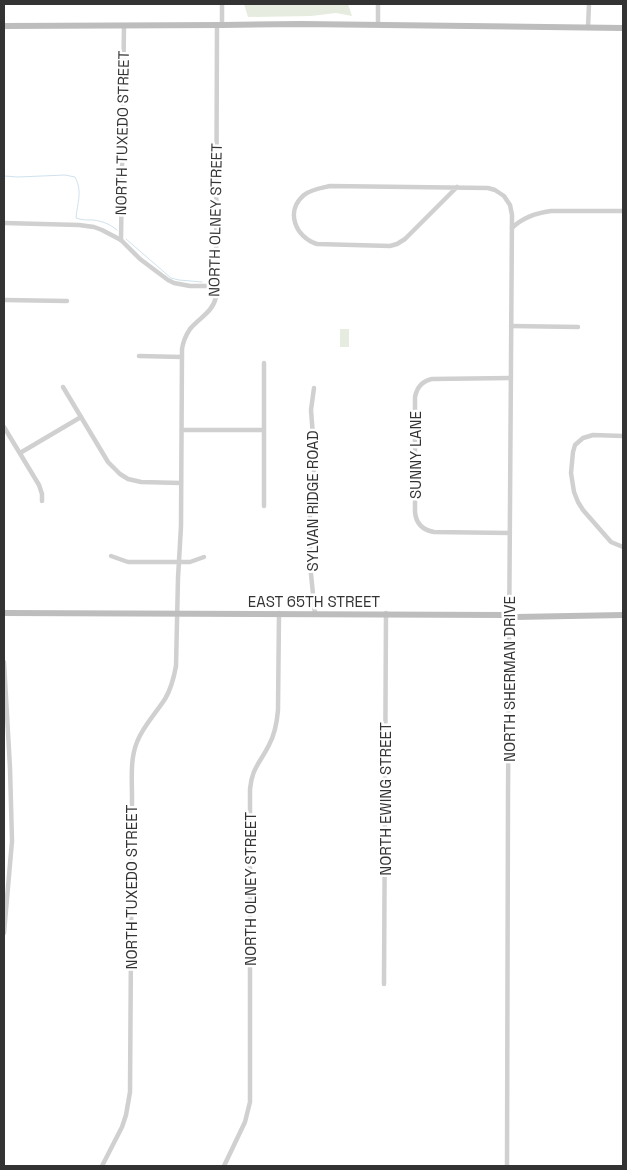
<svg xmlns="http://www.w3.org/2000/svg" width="627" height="1170" viewBox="0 0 627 1170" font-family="'Space Grotesk',sans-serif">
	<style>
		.green { fill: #e6ecdf }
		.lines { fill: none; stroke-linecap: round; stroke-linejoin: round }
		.stream { stroke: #cfe2ee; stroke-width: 1 }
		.street { stroke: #d0d0d0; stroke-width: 4.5 }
		.secondary { stroke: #bdbdbd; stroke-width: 6 }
		.labels { text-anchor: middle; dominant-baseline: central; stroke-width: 5; stroke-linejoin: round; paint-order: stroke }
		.street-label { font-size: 15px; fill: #333; stroke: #fff }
	</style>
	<rect width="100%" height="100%" fill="#fff"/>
	<g class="green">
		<polygon points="244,4 348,4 352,16 336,13 311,16 248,17"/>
		<rect x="340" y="329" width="9" height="18"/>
	</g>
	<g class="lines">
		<g class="stream">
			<path d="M 4,176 L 18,177 L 65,175 L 75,177 C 83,191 77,204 76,218 C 82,220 87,220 93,220 C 102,221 110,224 117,230"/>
			<polyline points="126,239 171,278 179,280 202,282"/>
		</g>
		<g class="street">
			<polyline points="378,4 378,24"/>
			<polyline points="222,25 222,4"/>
			<polyline points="588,28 589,4"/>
			<path d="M 457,187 L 405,239 L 397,244 L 390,246 L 317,244 C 295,237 285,211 304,195 C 312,189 322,188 330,186 L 488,188 L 495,190 L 504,196 L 510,205 L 512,215 L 508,795 L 507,1166"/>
			<polyline points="4,223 79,225 94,227 102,230 121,240 140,259 168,280 174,283 190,286 216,286"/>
			<path d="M 512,228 C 523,217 536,213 551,211 L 623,211"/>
			<polyline points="121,240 124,26"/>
			<polyline points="4,300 67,301"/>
			<polyline points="511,326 578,327"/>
			<polyline points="139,356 182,357"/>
			<polyline points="264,363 264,506"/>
			<polyline points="63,387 108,462 120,474 128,479 141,482 181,483"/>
			<polyline points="314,388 311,410 314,449 314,473 310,516 310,564 315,614"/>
			<polyline points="4,427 39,485 42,494 42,501"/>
			<polyline points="182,430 263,430"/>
			<polyline points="623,436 593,435 583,438 575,445 573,452 571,473 574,492 578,502 583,510 611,542 623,547"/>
			<polyline points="20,453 81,417"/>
			<path d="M 510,533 L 434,532 C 423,530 416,524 415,512 L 415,397 C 417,387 422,381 432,379 L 511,378"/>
			<polyline points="111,556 128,562 190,562 204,557"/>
			<polyline points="4,662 10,768 12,841 4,933"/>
			<polyline points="384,984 386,613"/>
			<path d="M 102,1166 L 122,1127 L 126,1115 L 130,1092 L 132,797 C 132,779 130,759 137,742 C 143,726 156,713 165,699 C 171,689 174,677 176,666 L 178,578 L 181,526 L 182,349 C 183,342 186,335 190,329 C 199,318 213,312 216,297 L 217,25"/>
			<path d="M 224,1166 L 245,1122 L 250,1102 L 250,789 C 252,768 260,763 269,745 C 275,734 277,722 278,710 L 279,613"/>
		</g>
		<g class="secondary">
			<polyline points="4,26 222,25 301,24 623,28"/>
			<polyline points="4,613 506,615 516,617 623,615"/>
		</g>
	</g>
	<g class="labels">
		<g class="street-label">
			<text transform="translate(122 133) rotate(-89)">NORTH TUXEDO STREET</text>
			<text transform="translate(215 220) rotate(-89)">NORTH OLNEY STREET</text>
			<text transform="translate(415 455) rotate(-90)">SUNNY LANE</text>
			<text transform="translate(312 501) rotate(-90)">SYLVAN RIDGE ROAD</text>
			<text x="314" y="601">EAST 65TH STREET</text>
			<text transform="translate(509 679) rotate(-90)">NORTH SHERMAN DRIVE</text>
			<text transform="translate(385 799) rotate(-90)">NORTH EWING STREET</text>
			<text transform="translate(131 887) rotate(-90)">NORTH TUXEDO STREET</text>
			<text transform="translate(250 889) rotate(-90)">NORTH OLNEY STREET</text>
		</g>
	</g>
	<rect width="627" height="1170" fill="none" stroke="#333333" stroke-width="10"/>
</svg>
